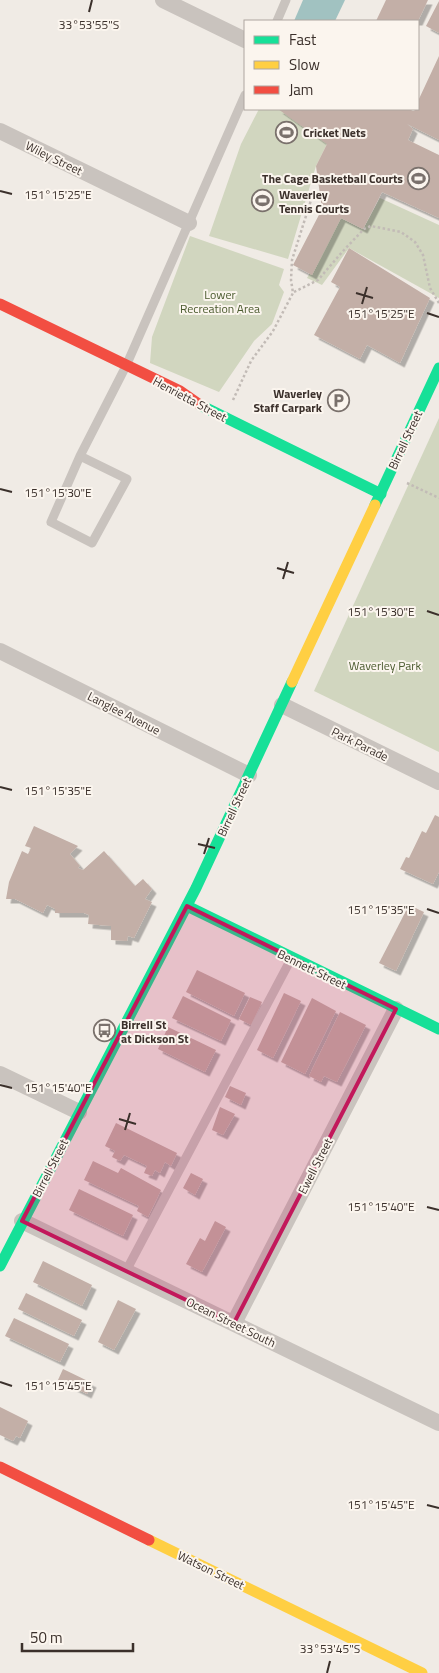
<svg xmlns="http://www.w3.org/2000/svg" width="439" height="1673" viewBox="0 0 439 1673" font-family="'Titillium Web',sans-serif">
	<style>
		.green { fill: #d1d6bf }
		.water { fill: #a1c2c1 }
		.building { fill: #c3afa7; filter: url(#shadow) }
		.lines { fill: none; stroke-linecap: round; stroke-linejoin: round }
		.path { stroke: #c2bbb6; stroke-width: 2.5; stroke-dasharray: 2.5 2.5; stroke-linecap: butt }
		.lane { stroke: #c9c3be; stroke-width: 9 }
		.street { stroke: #c9c3be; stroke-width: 16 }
		.fast { stroke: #16e098; stroke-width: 11 }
		.slow { stroke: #ffcf43; stroke-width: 11 }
		.jam { stroke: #f24e42; stroke-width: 11 }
		.marked { fill: #c2185b; fill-opacity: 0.2; stroke: #c2185b; stroke-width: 4; stroke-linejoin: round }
		.ticks { fill: none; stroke: #3b302b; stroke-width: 2 }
		.labels { text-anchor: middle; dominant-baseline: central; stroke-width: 4; stroke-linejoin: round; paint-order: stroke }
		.poi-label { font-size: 12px; font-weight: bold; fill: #3b302b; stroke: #fbf5ee; text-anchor: start }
		.street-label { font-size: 12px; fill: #3b302b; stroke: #fbf5ee }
		.park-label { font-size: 12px; fill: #4a5a2e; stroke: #fbf5ee }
		.ticks-label { font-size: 12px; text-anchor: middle; fill: #3b302b; stroke: #fbf5ee; stroke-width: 4; stroke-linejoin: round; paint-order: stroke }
	</style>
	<defs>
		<filter id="shadow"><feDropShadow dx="4.5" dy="4.5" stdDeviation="0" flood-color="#0004"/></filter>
	</defs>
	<rect width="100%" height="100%" fill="#f0ebe5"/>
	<g class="green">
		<polygon points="259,109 288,109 329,121 327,144 316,166 288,259 209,236 241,144"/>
		<polygon points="380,198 439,225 439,298 349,248 322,285 307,278 341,218 363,229"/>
		<polygon points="190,236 284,269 279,285 284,292 272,324 254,341 219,392 150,363 152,337"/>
		<polygon points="439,418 439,752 314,691"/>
	</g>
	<polygon class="water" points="303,0 345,0 335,21 294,21"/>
	<g class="building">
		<polygon points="386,0 428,0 418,21 376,21"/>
		<polygon points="439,1 439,33 426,26"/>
		<polygon points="439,56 439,140 407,124 413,129 408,140 439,155 439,218 382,192 363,229 341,218 312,275 293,265 322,209 316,166 327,144 278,109 409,109 413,111 418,109 418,101"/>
		<polygon points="349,248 430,298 400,363 367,345 360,359 314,335 340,287 331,282"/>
		<polygon points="435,815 439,817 439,872 433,884 400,869 406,857 409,858 422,831 426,833"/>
		<polygon points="34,826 78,846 70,854 80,866 78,868 83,870 104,851 135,886 143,879 152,889 145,899 152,902 134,938 128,936 127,941 111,940 111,926 88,924 89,915 84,913 55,913 55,909 47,905 43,913 15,899 6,899 9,882 22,851 28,854 31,848 25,846"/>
		<polygon points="409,905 424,912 396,971 379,963"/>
		<polygon points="197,970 245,993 234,1016 186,992"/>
		<polygon points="284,993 301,1001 273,1058 257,1050"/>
		<polygon points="183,996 231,1020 221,1041 172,1018"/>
		<polygon points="250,997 262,1002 251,1025 239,1019"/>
		<polygon points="312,998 336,1011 305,1074 281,1062"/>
		<polygon points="340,1012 366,1025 337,1082 324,1076 321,1082 309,1076"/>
		<polygon points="168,1027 216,1050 205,1072 158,1049"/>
		<polygon points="230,1086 246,1093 241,1105 225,1097"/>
		<polygon points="220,1107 235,1114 223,1135 212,1130"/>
		<polygon points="116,1123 177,1153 171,1166 165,1162 160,1173 155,1170 152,1176 144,1173 147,1166 124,1155 120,1161 112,1157 115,1151 105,1146"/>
		<polygon points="93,1161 118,1173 121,1168 161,1190 148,1217 137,1211 139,1206 84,1180"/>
		<polygon points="191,1173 203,1179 195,1195 183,1188"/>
		<polygon points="79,1189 133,1215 123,1236 69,1210"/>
		<polygon points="215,1221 226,1227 202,1272 186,1264 200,1238 205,1241"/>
		<polygon points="43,1261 92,1285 82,1306 33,1282"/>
		<polygon points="26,1293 82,1320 74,1336 18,1309"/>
		<polygon points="118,1300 136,1309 114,1350 98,1342"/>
		<polygon points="14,1318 69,1344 60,1362 5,1336"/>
		<polygon points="63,1369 92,1383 87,1394 58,1380"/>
		<polygon points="0,1407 28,1421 20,1438 16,1436 13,1441 0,1435"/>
	</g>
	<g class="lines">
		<g class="path">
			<polyline points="294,292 318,280 343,251 364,229 371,226 401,232 415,242 423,255 430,288 439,303"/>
			<polyline points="233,400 251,361 273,331 293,293 291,280 292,260 312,197"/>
			<polyline points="407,483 439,498"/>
		</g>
		<g class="lane">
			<polyline points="277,21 286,0"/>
			<polyline points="80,456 127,479 92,543 51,522 80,456 126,366 245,95"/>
			<polyline points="126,1271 291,959"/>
		</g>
		<g class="street">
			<polyline points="163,0 245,40"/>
			<polyline points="0,131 189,223"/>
			<polyline points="0,651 249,775"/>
			<polyline points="282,705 439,782"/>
			<polyline points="0,1074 79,1112"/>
			<polyline points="22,1221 439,1423"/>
			<polyline points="234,1323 396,1009"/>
		</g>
		<g class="fast">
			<polyline points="200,405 381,494"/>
			<polyline points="375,505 439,368"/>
			<polyline points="187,906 439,1029"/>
			<polyline points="0,1266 196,888 292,682"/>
		</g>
		<g class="slow">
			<polyline points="292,682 375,505"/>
			<polyline points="149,1540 422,1673"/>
		</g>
		<g class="jam">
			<polyline points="0,304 180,391 200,405"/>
			<polyline points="0,1467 149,1540"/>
		</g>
	</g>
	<path class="marked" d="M 187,906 L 396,1009 L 234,1323 L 22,1221 Z"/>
	<path class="ticks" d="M 89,12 L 92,0M 0,191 L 12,194M 356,293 L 373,298M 362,304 L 367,287M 427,313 L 439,317M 0,489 L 12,492M 277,568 L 294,573M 283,579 L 288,562M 427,611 L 439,615M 0,787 L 12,790M 198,844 L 215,848M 204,854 L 209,838M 427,909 L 439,913M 0,1085 L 12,1088M 119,1119 L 136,1124M 125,1130 L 130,1113M 427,1207 L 439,1210M 0,1382 L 12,1386M 427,1505 L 439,1508M 327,1673 L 330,1661"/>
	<defs>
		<symbol id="stadium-ring" viewBox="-11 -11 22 22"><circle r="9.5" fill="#fbf5ee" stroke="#7a716c" stroke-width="1.5"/><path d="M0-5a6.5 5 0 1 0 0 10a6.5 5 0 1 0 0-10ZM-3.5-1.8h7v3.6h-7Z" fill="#7a716c"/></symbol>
		<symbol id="parking-ring" viewBox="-11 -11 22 22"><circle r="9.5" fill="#fbf5ee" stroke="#7a716c" stroke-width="1.5"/><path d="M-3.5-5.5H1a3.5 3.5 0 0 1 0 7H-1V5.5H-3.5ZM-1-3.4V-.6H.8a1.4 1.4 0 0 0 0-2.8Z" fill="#7a716c"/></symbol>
		<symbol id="bus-ring" viewBox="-11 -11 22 22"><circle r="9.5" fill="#fbf5ee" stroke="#7a716c" stroke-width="1.5"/><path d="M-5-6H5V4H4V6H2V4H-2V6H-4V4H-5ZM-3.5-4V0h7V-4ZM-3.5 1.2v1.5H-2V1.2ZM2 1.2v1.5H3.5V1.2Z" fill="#7a716c"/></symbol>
	</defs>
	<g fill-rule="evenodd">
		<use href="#stadium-ring" x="274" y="120" width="25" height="25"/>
		<use href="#stadium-ring" x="406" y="166" width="25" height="25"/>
		<use href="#stadium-ring" x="250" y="188" width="25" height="25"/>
		<use href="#parking-ring" x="326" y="388" width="25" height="25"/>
		<use href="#bus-ring" x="92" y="1018" width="25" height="25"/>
	</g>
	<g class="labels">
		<g class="poi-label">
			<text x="303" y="132">Cricket Nets</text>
			<text x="403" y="178" text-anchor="end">The Cage Basketball Courts</text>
			<text x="279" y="194">Waverley<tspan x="279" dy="14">Tennis Courts</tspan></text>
			<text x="322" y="393" text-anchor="end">Waverley<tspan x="322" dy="14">Staff Carpark</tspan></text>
			<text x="121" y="1024">Birrell St<tspan x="121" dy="14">at Dickson St</tspan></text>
		</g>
		<g class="street-label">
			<text transform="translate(54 158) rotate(26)">Wiley Street</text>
			<text transform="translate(190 399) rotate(28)">Henrietta Street</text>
			<text transform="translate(405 440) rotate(-65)">Birrell Street</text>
			<text transform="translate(124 713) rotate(27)">Langlee Avenue</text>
			<text transform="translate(360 744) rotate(26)">Park Parade</text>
			<text transform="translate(234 807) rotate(-65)">Birrell Street</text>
			<text transform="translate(312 969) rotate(26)">Bennett Street</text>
			<text transform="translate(315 1166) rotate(-63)">Ewell Street</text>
			<text transform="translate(50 1168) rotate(-63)">Birrell Street</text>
			<text transform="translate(231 1322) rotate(26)">Ocean Street South</text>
			<text transform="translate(211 1570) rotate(26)">Watson Street</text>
		</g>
		<g class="park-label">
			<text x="220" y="294">Lower<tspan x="220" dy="14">Recreation Area</tspan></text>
			<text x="385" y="665">Waverley Park</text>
		</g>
	</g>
	<g class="ticks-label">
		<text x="89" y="29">33°53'55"S</text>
		<text x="58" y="199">151°15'25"E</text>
		<text x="381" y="318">151°15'25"E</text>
		<text x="58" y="497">151°15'30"E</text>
		<text x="381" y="616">151°15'30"E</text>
		<text x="58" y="795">151°15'35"E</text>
		<text x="381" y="914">151°15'35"E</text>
		<text x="58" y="1092">151°15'40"E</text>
		<text x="381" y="1211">151°15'40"E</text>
		<text x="58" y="1390">151°15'45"E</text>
		<text x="381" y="1509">151°15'45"E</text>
		<text x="330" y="1653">33°53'45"S</text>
	</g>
	<rect x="244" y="20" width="175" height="90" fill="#fbf5ee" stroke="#aea6a0"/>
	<rect x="254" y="36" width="25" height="8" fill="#16e098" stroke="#aea6a0"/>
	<text x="289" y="45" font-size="15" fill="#3b302b">Fast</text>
	<rect x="254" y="61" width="25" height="8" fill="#ffcf43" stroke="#aea6a0"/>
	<text x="289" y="70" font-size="15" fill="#3b302b">Slow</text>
	<rect x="254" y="86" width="25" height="8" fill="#f24e42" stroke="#aea6a0"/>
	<text x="289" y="95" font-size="15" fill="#3b302b">Jam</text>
	<path d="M22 1643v8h111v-8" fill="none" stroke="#3b302b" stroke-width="2.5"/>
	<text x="30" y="1643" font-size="15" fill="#3b302b" stroke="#fbf5ee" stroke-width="4" paint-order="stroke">50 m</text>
</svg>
